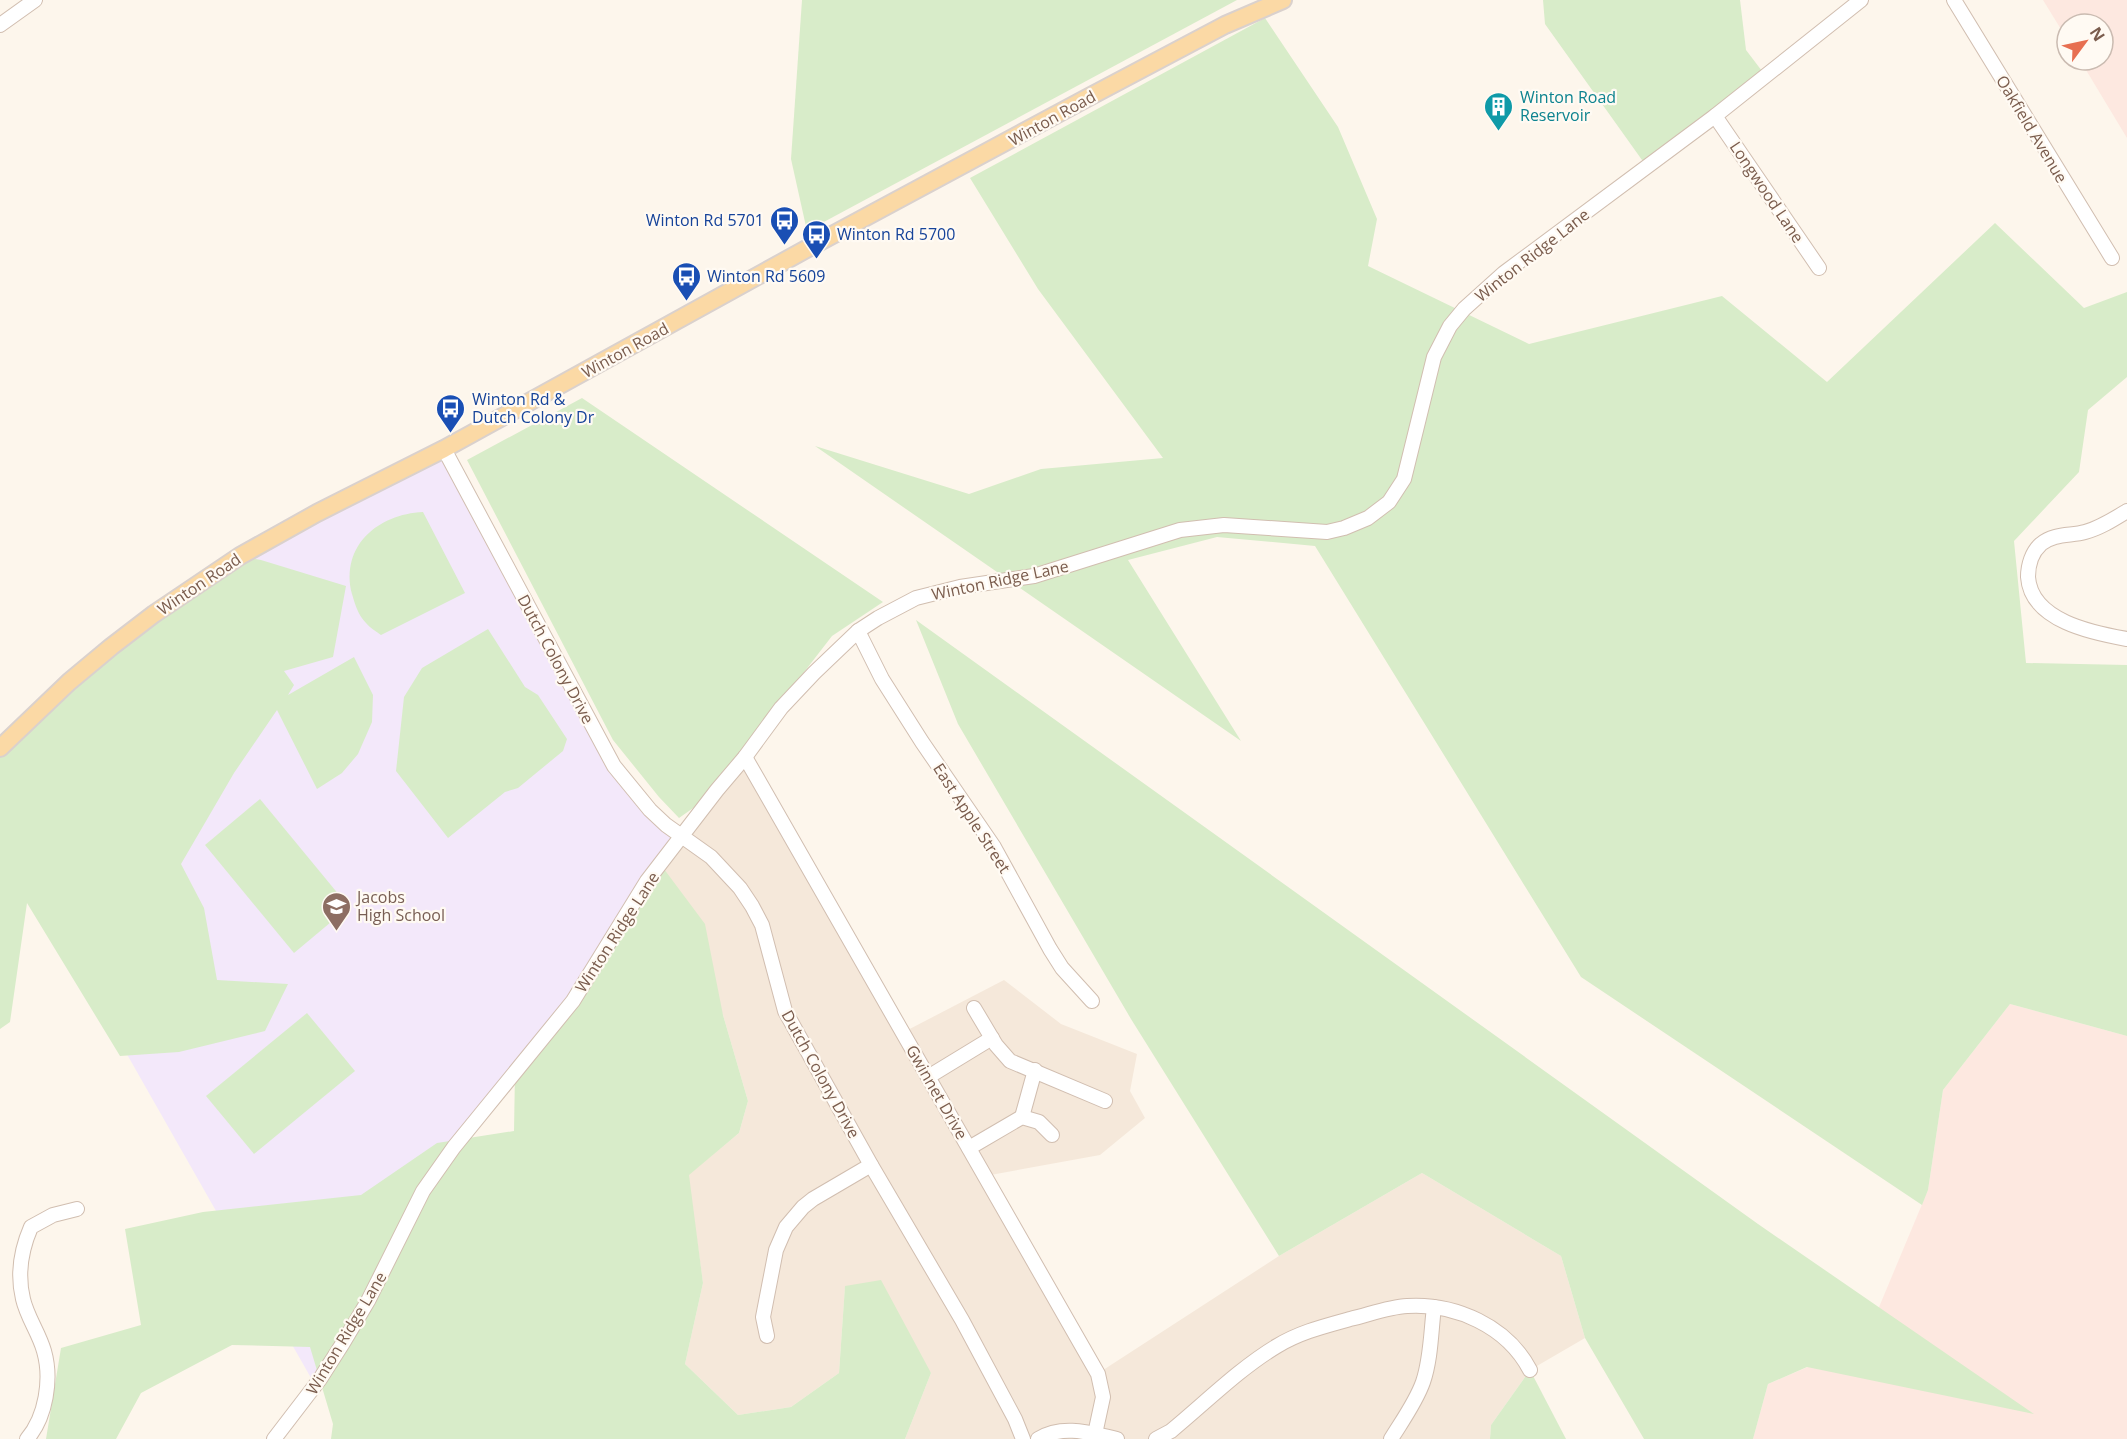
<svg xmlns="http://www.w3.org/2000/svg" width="2127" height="1439" viewBox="0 0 2127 1439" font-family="'Open Sans',sans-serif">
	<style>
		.residential { fill: #f5e8da }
		.commercial { fill: #fde8e0 }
		.education { fill: #f3e8fa }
		.green { fill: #d8ecc9 }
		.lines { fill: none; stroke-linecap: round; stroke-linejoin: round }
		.minor-casing { stroke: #d1beb0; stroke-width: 16 }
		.major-casing { stroke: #dad1cd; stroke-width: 20 }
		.minor { stroke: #fff; stroke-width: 14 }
		.major { stroke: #fbd9a5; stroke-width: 16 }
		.labels { text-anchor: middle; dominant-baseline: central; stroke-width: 4.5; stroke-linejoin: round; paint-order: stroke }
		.culture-label { font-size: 16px; fill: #0d838f; stroke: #fffaf3; text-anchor: start }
		.street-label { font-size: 16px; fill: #7a5c4d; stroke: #fffaf3 }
		.transit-label { font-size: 16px; fill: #164399; stroke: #fffaf3; text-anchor: start }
		.education-label { font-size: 16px; fill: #785e54; stroke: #fffaf3; text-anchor: start }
	</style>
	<rect width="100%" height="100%" fill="#fdf6ec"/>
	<polygon class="residential" points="745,757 900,1034 1004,980 1061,1024 1137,1054 1130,1091 1145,1118 1100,1155 985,1176 1097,1374 1279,1256 1422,1173 1561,1256 1585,1338 1530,1370 1491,1425 1490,1439 905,1439 931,1373 845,1287 839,1373 791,1407 738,1415 685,1364 703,1283 688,1175 739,1133 748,1101 723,1015 661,865"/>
	<g class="commercial">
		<polygon points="2043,0 2127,0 2127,138 2080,60 2103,60 2103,24 2067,24 2067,39"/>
		<polygon points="2010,1004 2127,1036 2127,1439 1753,1439 1768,1384 1864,1343 1928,1190 1943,1090"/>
	</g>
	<polygon class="education" points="444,449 614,766 683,837 596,961 454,1147 315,1385 0,831 154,614"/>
	<g class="green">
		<polygon points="802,0 1237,0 807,231 791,159"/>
		<polygon points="1543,0 1740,0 1746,50 1765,75 1647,167 1545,24"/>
		<polygon points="1265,18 1338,127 1377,219 1368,266 1529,344 1722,296 1827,382 1995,223 2084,308 2127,292 2127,377 2088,410 2079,472 2014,541 2026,663 2127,665 2127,1036 2010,1004 1943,1090 1928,1190 1922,1205 1581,977 1315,546 1217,537 1128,560 1241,741 815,446 969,494 1041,469 1163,458 1038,289 970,178"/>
		<polygon points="582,398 883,602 832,636 706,799 679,818 659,797 613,740 467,460"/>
		<path d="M 423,512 L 465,593 L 381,635 C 376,631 370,628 366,623 C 358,615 355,604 352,594 C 340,546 378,514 423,512 Z"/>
		<polygon points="240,556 261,560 346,586 333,657 284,671 294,685 288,695 354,657 373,695 372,722 358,754 342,773 317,789 277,710 234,773 181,864 204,908 217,980 288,984 265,1031 179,1052 120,1056 27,903 10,1022 0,1029 0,748 32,717"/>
		<polygon points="916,620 1758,1224 2034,1414 1807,1367 1768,1384 1753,1439 1644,1439 1585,1338 1561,1256 1422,1173 1279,1256 1131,1019 958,724"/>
		<polygon points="488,629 525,687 538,695 567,739 563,751 518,788 505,792 448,838 396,771 404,697 422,668"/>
		<polygon points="260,799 349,907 294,953 205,845"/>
		<polygon points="661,865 705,924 723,1015 748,1101 739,1133 689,1175 703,1283 685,1364 738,1415 791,1407 839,1373 845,1286 881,1280 931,1373 905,1439 331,1439 333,1424 310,1347 232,1345 141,1393 116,1439 46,1439 61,1348 141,1325 125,1229 203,1212 361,1195 437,1143 514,1131 515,1072 573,1001"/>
		<polygon points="307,1013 355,1071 254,1154 206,1096"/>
		<polygon points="1530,1370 1566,1439 1490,1439 1491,1425"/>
	</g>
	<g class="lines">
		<defs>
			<g id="minor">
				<polyline points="1954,0 2112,258"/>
				<polyline points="0,25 35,0"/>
				<polyline points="1715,116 1819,268"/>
				<polyline points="444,449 614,766 650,810 666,825 711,857 740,888 752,906 762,925 785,1011 871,1165 962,1320 1015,1419 1023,1439"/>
				<path d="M 2127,511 C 2114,519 2100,528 2085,532 C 2071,536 2054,533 2041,544 C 2032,552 2028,565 2028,577 C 2031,621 2093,633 2127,639"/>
				<polyline points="858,631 882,679 922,742 994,847 1050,949 1062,968 1092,1001"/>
				<polyline points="745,757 1098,1374 1103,1397 1095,1434"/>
				<polyline points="974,1008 996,1045 1010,1061 1105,1101"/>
				<polyline points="928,1077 992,1038"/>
				<polyline points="1022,1117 1035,1070"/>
				<polyline points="969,1148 1022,1117 1039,1122 1052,1135"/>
				<polyline points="767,1336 763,1317 776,1250 786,1227 803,1207 813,1199 871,1165"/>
				<path d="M 27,1439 C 46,1417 52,1379 44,1351 C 39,1333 27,1317 23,1299 C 17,1274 21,1250 31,1227 L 53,1215 L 77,1209"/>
				<polyline points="274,1439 320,1379 343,1343 368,1301 423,1191 454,1147 573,1001 647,881 717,790 745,757 781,708 814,673 858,631 878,618 916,598 960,587 1034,576 1180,530 1224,525 1327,532 1344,528 1368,518 1389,502 1404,479 1434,357 1450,326 1464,309 1504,273 1715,116 1861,0"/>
				<path d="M 1038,1439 C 1063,1424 1090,1433 1117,1439"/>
				<path d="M 1156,1439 L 1171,1431 C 1205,1403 1240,1368 1277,1346 C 1300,1332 1325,1326 1350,1319 C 1368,1315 1388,1307 1407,1306 C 1455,1303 1507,1326 1530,1370"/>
				<path d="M 1391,1439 C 1402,1421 1416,1402 1423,1382 C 1431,1359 1431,1331 1434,1307"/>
			</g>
			<polyline id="major" points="0,748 69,682 111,647 154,614 240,556 317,513 444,449 810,247 1087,98 1225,25 1283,0"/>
		</defs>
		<use href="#minor" class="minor-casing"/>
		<use href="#major" class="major-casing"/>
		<use href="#minor" class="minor"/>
		<use href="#major" class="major"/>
	</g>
	<defs>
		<symbol id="building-pin" viewBox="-11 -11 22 30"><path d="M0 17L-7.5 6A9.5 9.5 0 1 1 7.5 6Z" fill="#0f9aa8" stroke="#fffaf3"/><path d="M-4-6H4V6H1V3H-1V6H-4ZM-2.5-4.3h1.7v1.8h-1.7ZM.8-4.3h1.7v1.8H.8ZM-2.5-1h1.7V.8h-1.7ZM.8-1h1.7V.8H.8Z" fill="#fff"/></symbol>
		<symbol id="bus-pin" viewBox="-11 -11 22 30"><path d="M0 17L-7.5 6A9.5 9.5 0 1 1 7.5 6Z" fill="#1a4fb4" stroke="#fffaf3"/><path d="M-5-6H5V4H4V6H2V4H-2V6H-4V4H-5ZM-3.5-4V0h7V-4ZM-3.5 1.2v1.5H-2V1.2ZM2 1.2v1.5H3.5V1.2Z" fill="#fff"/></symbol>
		<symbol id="school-pin" viewBox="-11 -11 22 30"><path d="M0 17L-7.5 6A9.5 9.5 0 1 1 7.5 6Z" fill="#8d6e63" stroke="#fffaf3"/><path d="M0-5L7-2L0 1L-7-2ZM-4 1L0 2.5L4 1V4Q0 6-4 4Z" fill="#fff"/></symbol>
	</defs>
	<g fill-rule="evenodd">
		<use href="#building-pin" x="1482" y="90" width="33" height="45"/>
		<use href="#bus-pin" x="768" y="204" width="33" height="45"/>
		<use href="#bus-pin" x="800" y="218" width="33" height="45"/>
		<use href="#bus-pin" x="670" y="260" width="33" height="45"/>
		<use href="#bus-pin" x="434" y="392" width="33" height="45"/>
		<use href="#school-pin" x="320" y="890" width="33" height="45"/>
	</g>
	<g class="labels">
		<g class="culture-label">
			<text x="1520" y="97">Winton Road<tspan x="1520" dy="18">Reservoir</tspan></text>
		</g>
		<g class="street-label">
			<text transform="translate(1052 118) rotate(-29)">Winton Road</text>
			<text transform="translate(2032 129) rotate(59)">Oakfield Avenue</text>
			<text transform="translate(1767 192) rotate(56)">Longwood Lane</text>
			<text transform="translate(1532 255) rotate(-38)">Winton Ridge Lane</text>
			<text transform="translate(625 350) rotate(-29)">Winton Road</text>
			<text transform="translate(1000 580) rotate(-12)">Winton Ridge Lane</text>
			<text transform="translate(199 584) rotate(-34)">Winton Road</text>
			<text transform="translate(556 659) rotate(62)">Dutch Colony Drive</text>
			<text transform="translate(972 818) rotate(57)">East Apple Street</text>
			<text transform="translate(617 932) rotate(-57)">Winton Ridge Lane</text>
			<text transform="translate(821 1074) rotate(61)">Dutch Colony Drive</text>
			<text transform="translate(937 1092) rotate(60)">Gwinnet Drive</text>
			<text transform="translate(346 1333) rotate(-59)">Winton Ridge Lane</text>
		</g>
		<g class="transit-label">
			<text x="764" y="220" text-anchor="end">Winton Rd 5701</text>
			<text x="837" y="234">Winton Rd 5700</text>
			<text x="707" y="276">Winton Rd 5609</text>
			<text x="472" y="399">Winton Rd &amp;<tspan x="472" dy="18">Dutch Colony Dr</tspan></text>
		</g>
		<g class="education-label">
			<text x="357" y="897">Jacobs<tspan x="357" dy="18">High School</tspan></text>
		</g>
	</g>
	<g transform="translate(2085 42) rotate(57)"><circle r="28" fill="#fffaf3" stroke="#cabbb1" stroke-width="1.5"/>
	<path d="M0-4.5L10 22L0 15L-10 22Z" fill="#e76f51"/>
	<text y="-9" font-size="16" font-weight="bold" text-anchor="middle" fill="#7a5c4d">N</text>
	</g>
</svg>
